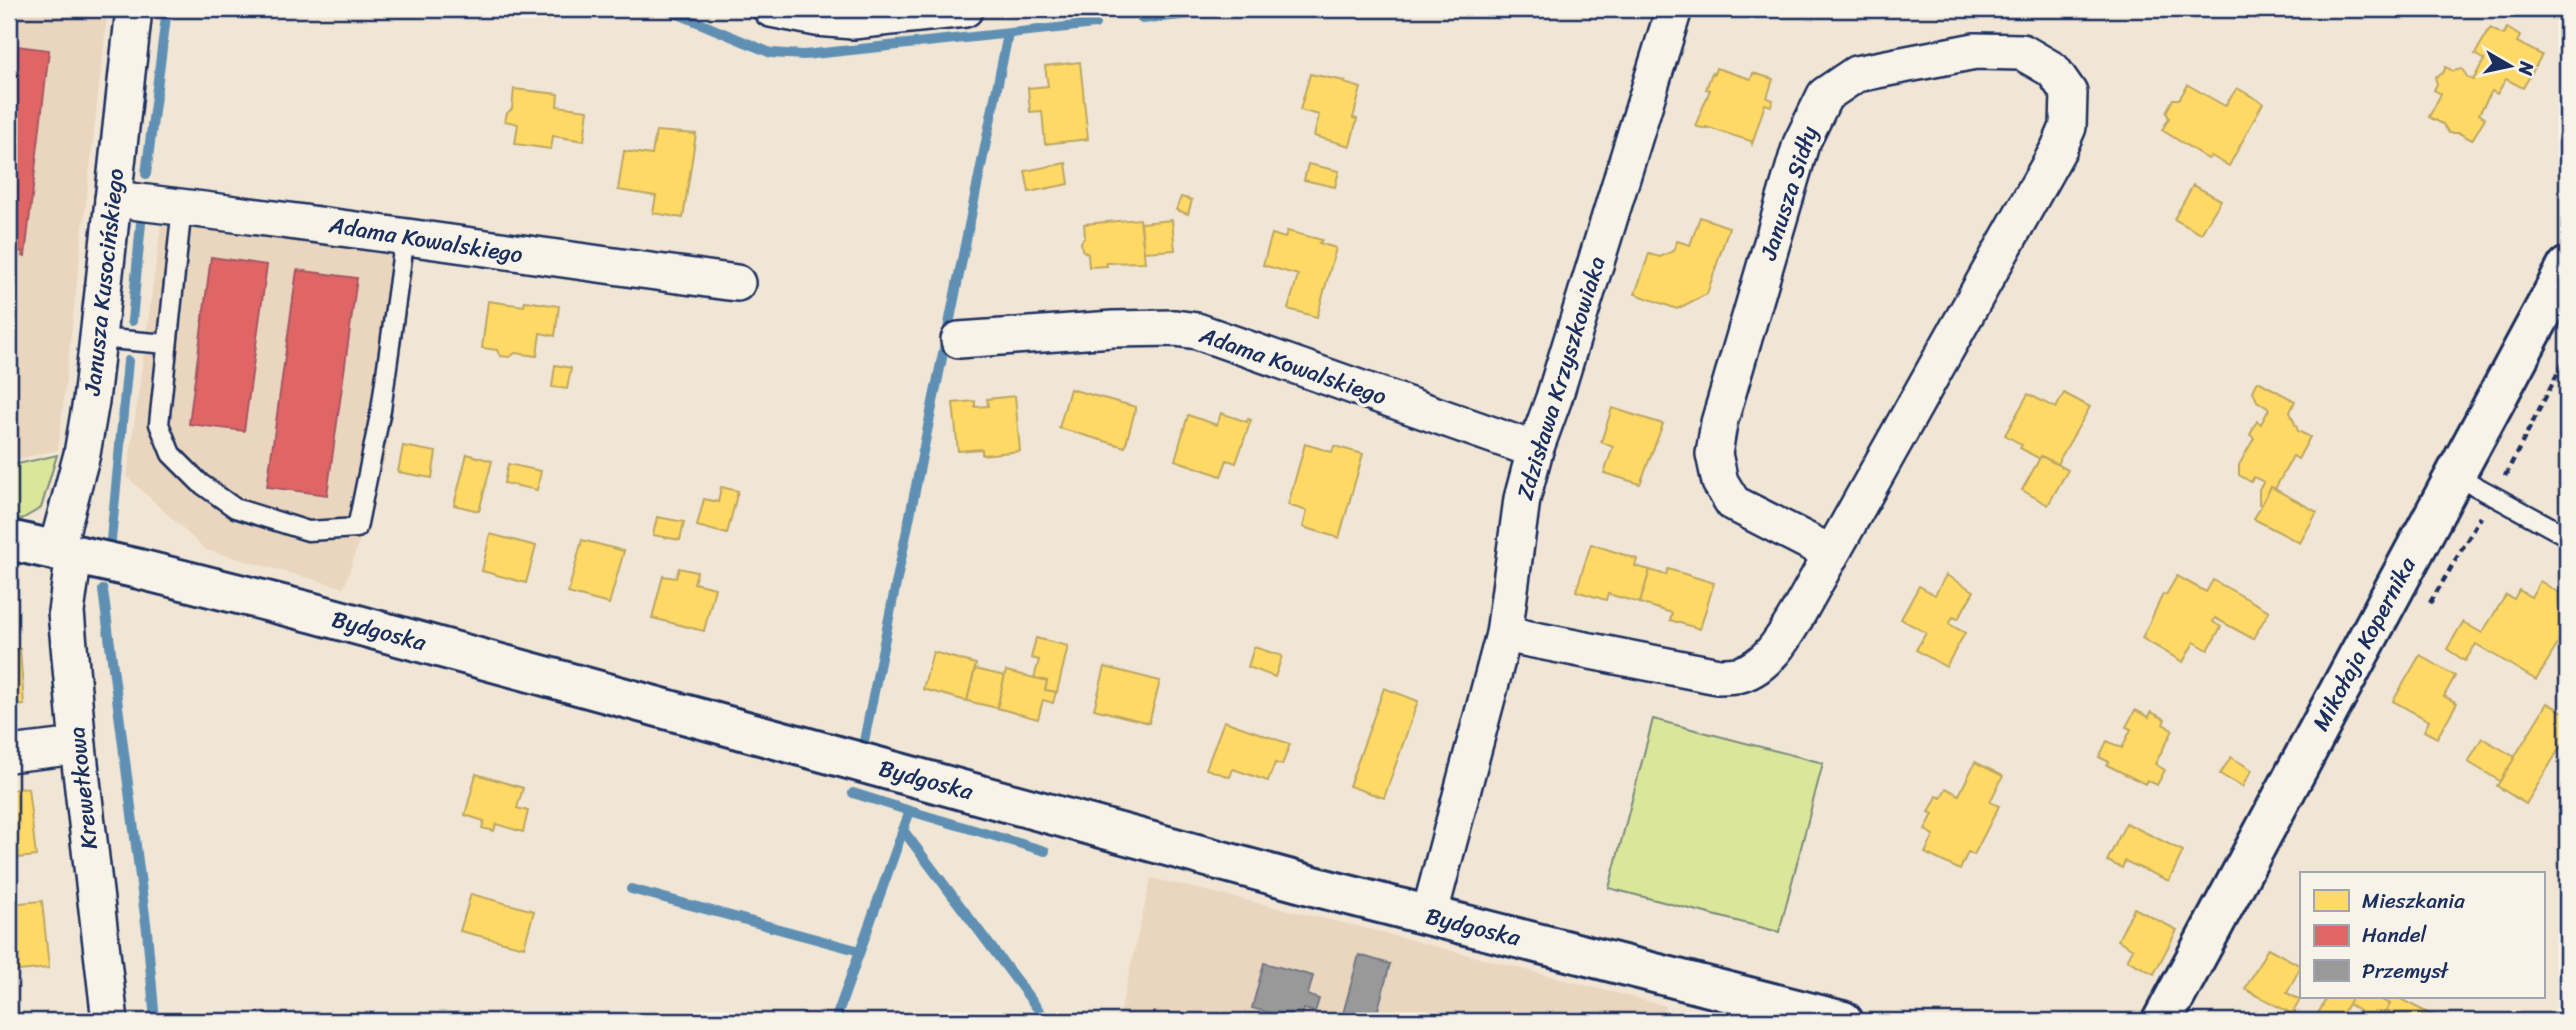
<svg xmlns="http://www.w3.org/2000/svg" width="2576" height="1030" viewBox="0 0 2576 1030" font-family="Sriracha,sans-serif">
	<style>
		.built { fill: #ead6be }
		.green { fill: #dae699; stroke: #7a8a7c; stroke-width: 2 }
		.homes { fill: #ffd966; stroke: #bba664; stroke-width: 2 }
		.shops { fill: #e06666; stroke: #a55664; stroke-width: 2 }
		.industry { fill: #999; stroke: #737987; stroke-width: 2 }
		.lines { fill: none; stroke-linecap: round; stroke-linejoin: round }
		.stream { stroke: #5f90b4; stroke-width: 10 }
		.lane-casing { stroke: #1b2f5e; stroke-width: 23 }
		.street-casing { stroke: #1b2f5e; stroke-width: 40 }
		.secondary-casing { stroke: #1b2f5e; stroke-width: 44 }
		.path { stroke: #1b2f5e; stroke-width: 4.5; stroke-dasharray: 7 5; stroke-linecap: butt }
		.lane { stroke: #f7f3e8; stroke-width: 18 }
		.street { stroke: #f7f3e8; stroke-width: 35 }
		.secondary { stroke: #f7f3e8; stroke-width: 38 }
		.labels { text-anchor: middle; dominant-baseline: central; stroke-width: 7; stroke-linejoin: round; paint-order: stroke }
		.street-label { font-size: 23px; fill: #1b2f5e; stroke: #f7f3e8 }
	</style>
	<rect width="100%" height="100%" fill="#f1e6d5"/>
	<filter id="ink" filterUnits="userSpaceOnUse"><feTurbulence type="fractalNoise" baseFrequency=".0143" numOctaves="2"/><feDisplacementMap in="SourceGraphic" scale="14" xChannelSelector="R" yChannelSelector="G"/><feConvolveMatrix kernelMatrix="1 2 1 2 8 2 1 2 1" color-interpolation-filters="sRGB"/></filter>
	<g filter="url(#ink)">
		<g class="built">
			<polygon points="9,9 108,9 58,450 9,461"/>
			<polygon points="162,217 416,248 385,460 344,588 206,550 127,477"/>
			<polygon points="1151,878 1361,927 1666,1006 1658,1021 1118,1021"/>
		</g>
		<g class="green">
			<polygon points="57,455 41,508 22,519 9,516 9,466"/>
			<polygon points="1653,719 1823,763 1779,932 1609,888"/>
		</g>
		<g class="homes">
			<polygon points="2490,28 2503,35 2507,28 2520,36 2517,42 2542,55 2523,88 2506,79 2497,94 2492,91 2479,114 2485,118 2472,140 2459,133 2449,133 2443,124 2429,117 2441,94 2434,90 2437,84 2435,77 2443,73 2446,67 2453,71 2462,69 2468,78 2473,80 2484,60 2475,54"/>
			<polygon points="1080,62 1088,139 1045,144 1042,111 1030,112 1028,88 1048,86 1045,66"/>
			<polygon points="1716,68 1751,79 1753,73 1773,79 1767,98 1773,100 1771,106 1765,104 1752,144 1751,141 1706,127 1706,129 1695,126 1710,90 1706,89 1712,73 1714,74"/>
			<polygon points="1310,74 1345,81 1344,83 1361,88 1353,118 1357,119 1350,146 1314,136 1319,115 1300,110"/>
			<polygon points="2188,85 2225,106 2237,88 2263,103 2229,166 2211,156 2208,159 2162,130 2169,118 2166,112 2173,99 2179,99"/>
			<polygon points="514,89 558,94 557,106 588,110 584,141 553,136 551,149 515,144 518,124 505,121 507,113 512,109"/>
			<polygon points="656,131 696,134 683,218 653,213 656,196 618,190 624,151 652,155"/>
			<polygon points="1066,163 1069,184 1029,192 1025,171"/>
			<polygon points="1308,164 1339,171 1335,187 1304,180"/>
			<polygon points="2193,185 2221,200 2201,234 2174,219"/>
			<polygon points="1181,197 1192,200 1188,214 1176,210"/>
			<polygon points="1700,217 1729,227 1707,294 1677,309 1635,294 1649,254 1660,257 1673,251 1677,241 1690,245"/>
			<polygon points="1140,219 1145,262 1106,263 1107,266 1089,267 1088,254 1082,250 1081,242 1085,237 1084,224"/>
			<polygon points="1172,220 1175,250 1144,252 1141,223"/>
			<polygon points="1287,231 1322,240 1319,243 1336,248 1317,317 1288,309 1298,275 1263,265 1272,234 1285,238"/>
			<polygon points="488,301 524,306 525,301 559,306 555,336 540,333 537,356 515,353 510,357 500,356 497,350 482,348"/>
			<polygon points="555,365 571,368 567,389 552,387"/>
			<polygon points="2258,381 2295,401 2290,412 2298,431 2310,437 2298,459 2293,456 2275,489 2271,487 2261,505 2259,504 2259,489 2264,482 2254,477 2251,482 2239,475 2239,465 2254,438 2250,435 2257,421 2261,424 2269,409 2257,401 2253,391"/>
			<polygon points="1070,389 1136,407 1125,447 1059,428"/>
			<polygon points="2064,393 2090,407 2057,464 2041,456 2040,459 2020,448 2022,445 2005,435 2028,394 2056,408"/>
			<polygon points="1015,396 1020,451 982,455 982,449 958,451 953,403 975,401 975,407 988,406 987,399"/>
			<polygon points="1612,408 1663,424 1640,484 1604,473 1613,447 1601,442"/>
			<polygon points="1221,413 1247,422 1248,419 1251,420 1236,463 1227,460 1221,476 1175,460 1188,415 1217,425"/>
			<polygon points="1305,444 1332,452 1334,446 1363,454 1339,538 1303,527 1307,511 1288,505"/>
			<polygon points="403,446 436,452 432,478 398,472"/>
			<polygon points="467,454 492,461 479,511 454,505"/>
			<polygon points="2041,456 2068,470 2048,505 2022,490"/>
			<polygon points="508,464 541,471 537,490 504,483"/>
			<polygon points="721,487 738,491 727,534 697,526 704,499 718,502"/>
			<polygon points="2271,487 2317,512 2300,543 2254,519"/>
			<polygon points="657,517 684,522 680,540 653,535"/>
			<polygon points="490,534 536,546 526,583 482,571"/>
			<polygon points="582,540 624,551 609,604 568,593"/>
			<polygon points="1591,544 1637,559 1635,566 1650,570 1640,603 1608,594 1606,600 1576,591"/>
			<polygon points="679,568 697,572 694,583 715,588 704,631 652,618 663,576 676,578"/>
			<polygon points="1668,569 1714,583 1700,629 1670,620 1672,613 1640,603 1650,570 1666,575"/>
			<polygon points="1946,575 1974,591 1958,619 1953,617 1949,624 1965,633 1946,667 1916,650 1926,633 1901,619 1919,586 1935,595"/>
			<polygon points="2177,576 2206,592 2213,580 2269,611 2253,639 2215,618 2213,622 2221,627 2208,650 2194,642 2183,662 2142,638 2163,594 2166,595"/>
			<polygon points="2540,581 2567,598 2567,629 2536,680 2476,644 2465,661 2447,649 2463,622 2482,633 2506,595 2514,599 2519,590 2531,597"/>
			<polygon points="1036,638 1068,646 1057,692 1045,690 1047,681 1034,678 1039,660 1031,658"/>
			<polygon points="1254,647 1282,656 1275,677 1248,667"/>
			<polygon points="20,649 24,705 9,706 9,650"/>
			<polygon points="933,652 976,664 967,701 923,689"/>
			<polygon points="2420,655 2455,676 2444,696 2457,703 2437,738 2424,731 2429,721 2393,701"/>
			<polygon points="1105,667 1160,681 1149,723 1094,709"/>
			<polygon points="975,669 1005,676 997,708 967,701"/>
			<polygon points="1006,671 1047,681 1045,690 1056,692 1053,703 1043,700 1038,719 997,708"/>
			<polygon points="1384,688 1418,701 1384,798 1349,786"/>
			<polygon points="2547,703 2567,714 2567,736 2526,804 2497,786"/>
			<polygon points="2135,710 2149,717 2151,712 2165,719 2163,724 2173,730 2155,764 2165,770 2157,785 2147,780 2145,784 2107,765 2109,762 2099,757 2107,741 2122,748 2131,729 2126,727"/>
			<polygon points="1224,721 1290,744 1282,765 1275,763 1268,781 1233,769 1230,777 1206,769"/>
			<polygon points="2482,738 2515,757 2500,781 2468,762"/>
			<polygon points="2231,757 2252,770 2242,787 2220,774"/>
			<polygon points="1975,762 2003,776 1990,802 1999,806 1974,855 1968,852 1960,870 1925,853 1934,835 1925,830 1933,814 1929,812 1937,796 1941,798 1946,788 1959,795"/>
			<polygon points="476,774 523,788 517,808 528,811 523,832 496,824 494,831 482,828 484,821 465,815"/>
			<polygon points="28,788 36,856 9,859 9,790"/>
			<polygon points="2126,823 2183,851 2169,881 2125,861 2122,868 2107,861"/>
			<polygon points="471,894 534,911 524,947 460,931"/>
			<polygon points="42,901 49,968 9,972 9,904"/>
			<polygon points="2134,908 2177,930 2154,974 2127,960 2133,949 2118,940"/>
			<polygon points="2268,948 2301,966 2287,993 2300,1000 2292,1014 2245,989"/>
			<polygon points="2327,997 2352,997 2338,1021 2314,1021"/>
			<polygon points="2352,997 2377,997 2390,1004 2381,1021 2353,1021 2359,1011 2348,1004"/>
			<polygon points="2377,997 2397,997 2443,1021 2381,1021 2390,1004"/>
		</g>
		<g class="shops">
			<polygon points="9,45 49,50 25,256 22,256 23,252 9,250"/>
			<polygon points="211,257 267,265 244,431 189,424"/>
			<polygon points="297,270 357,278 327,495 267,487"/>
		</g>
		<g class="industry">
			<polygon points="1359,955 1390,964 1375,1021 1341,1021"/>
			<polygon points="1264,963 1313,976 1308,995 1319,999 1315,1012 1304,1009 1300,1021 1252,1008"/>
		</g>
		<g class="lines">
			<g class="stream">
				<polyline points="666,9 771,53 804,55 1095,24"/>
				<polyline points="1142,19 1241,9"/>
				<polyline points="146,174 167,9"/>
				<polyline points="132,321 141,223"/>
				<polyline points="111,540 128,361"/>
				<polyline points="103,590 147,931 155,1021"/>
				<polyline points="863,746 1008,34"/>
				<polyline points="853,793 910,811 903,830 1047,1021"/>
				<polyline points="910,811 1045,851"/>
				<polyline points="631,889 860,951"/>
				<polyline points="835,1021 903,830"/>
			</g>
			<defs>
				<g id="lane">
					<polyline points="182,207 159,424 171,454 200,483 235,508 308,531 357,528 381,410 405,236"/>
					<polyline points="98,338 167,344"/>
					<polyline points="2455,475 2567,536"/>
				</g>
				<g id="street">
					<polyline points="771,9 817,18 853,21 965,9"/>
					<path d="M 113,199 C 322,223 529,255 737,283"/>
					<polyline points="959,340 1113,329 1175,328 1197,331 1535,450"/>
					<polyline points="56,551 82,454 91,401 134,9"/>
					<polyline points="74,555 66,612 78,746 110,1021"/>
					<path d="M 1504,634 L 1718,676 C 1725,676 1734,676 1741,674 C 1767,666 1783,639 1796,617 L 2059,148 L 2068,127 L 2069,93 L 2053,70 L 2022,52 L 1975,51 L 1856,74 L 1825,95 L 1801,144 L 1719,423 L 1714,454 L 1720,482 L 1733,503 L 1831,553"/>
					<polyline points="9,754 78,746"/>
					<polyline points="1429,916 1504,634 1522,499 1535,450 1554,398 1674,9"/>
				</g>
				<g id="secondary">
					<polyline points="9,540 139,569 314,613 1321,888 1843,1021"/>
					<polyline points="2162,1021 2567,267"/>
				</g>
			</defs>
			<use href="#lane" class="lane-casing"/>
			<use href="#street" class="street-casing"/>
			<use href="#secondary" class="secondary-casing"/>
			<g class="path">
				<polyline points="2505,476 2565,359 2564,349"/>
				<polyline points="2430,603 2481,517"/>
			</g>
			<use href="#lane" class="lane"/>
			<use href="#street" class="street"/>
			<use href="#secondary" class="secondary"/>
		</g>
	</g>
	<g class="labels">
		<g class="street-label">
			<text transform="translate(1789 193) rotate(-72)">Janusza Sidły</text>
			<text transform="translate(426 240) rotate(9)">Adama Kowalskiego</text>
			<text transform="translate(104 282) rotate(-84)">Janusza Kusocińskiego</text>
			<text transform="translate(1293 366) rotate(19)">Adama Kowalskiego</text>
			<text transform="translate(1561 378) rotate(-73)">Zdzisława Krzyszkowiaka</text>
			<text transform="translate(379 631) rotate(15)">Bydgoska</text>
			<text transform="translate(2364 644) rotate(-62)">Mikołaja Kopernika</text>
			<text transform="translate(926 780) rotate(15)">Bydgoska</text>
			<text transform="translate(83 788) rotate(-96)">Krewetkowa</text>
			<text transform="translate(1473 927) rotate(14)">Bydgoska</text>
		</g>
	</g>
	<rect width="2576" height="1030" fill="none" stroke="#f7f3e8" stroke-width="35"/>
	<rect x="18" y="18" width="2541" height="995" fill="none" stroke="#1b2f5e" stroke-width="2.5" filter="url(#ink)"/>
	<rect x="2300" y="872" width="245" height="126" fill="#f7f3e8" stroke="#9fa5b1" stroke-width="2"/>
	<rect x="2314" y="890" width="35" height="21" fill="#ffd966" stroke="#9fa5b1" stroke-width="2"/>
	<text x="2362" y="908" font-size="21" fill="#1b2f5e">Mieszkania</text>
	<rect x="2314" y="925" width="35" height="21" fill="#e06666" stroke="#9fa5b1" stroke-width="2"/>
	<text x="2362" y="942" font-size="21" fill="#1b2f5e">Handel</text>
	<rect x="2314" y="960" width="35" height="21" fill="#999999" stroke="#9fa5b1" stroke-width="2"/>
	<text x="2362" y="978" font-size="21" fill="#1b2f5e">Przemysł</text>
	<g transform="translate(2510 66) rotate(99)" stroke="#f7f3e8" stroke-width="5" paint-order="stroke">
	<path d="M0-5L12 26L0 18L-12 26Z" fill="#1b2f5e"/>
	<text y="-10" font-size="19" font-weight="bold" text-anchor="middle" fill="#1b2f5e">N</text>
	</g>
</svg>
